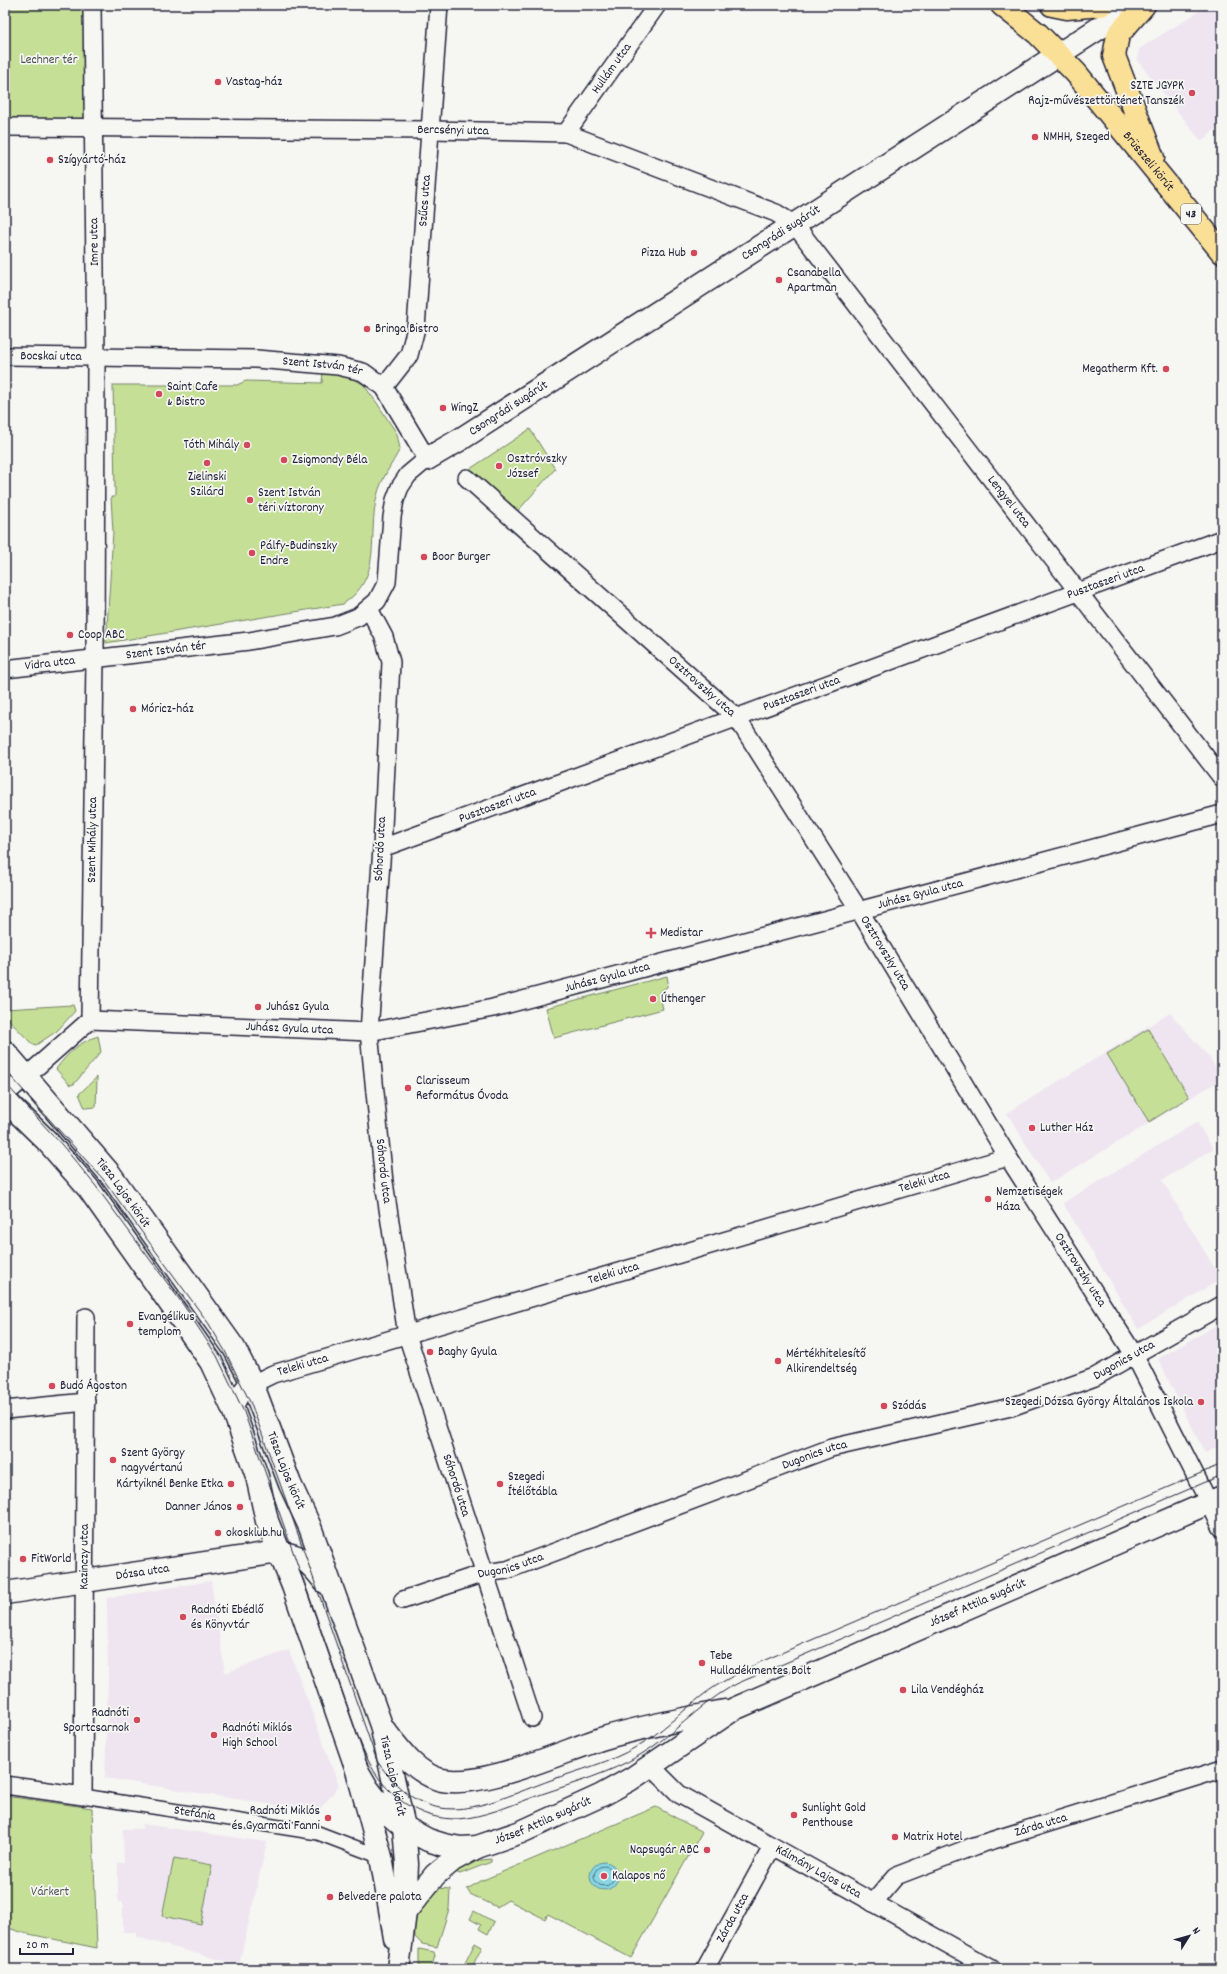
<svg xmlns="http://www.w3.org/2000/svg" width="1227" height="1974" viewBox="0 0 1227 1974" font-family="Dekko,sans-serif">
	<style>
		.built { fill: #eee5f0 }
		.green { fill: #c5e096; stroke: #748168 }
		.water { fill: #88d7e4; stroke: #5f8fa0 }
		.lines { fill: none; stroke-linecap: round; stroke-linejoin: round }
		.shore { stroke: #4b6a7f; stroke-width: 1 }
		.pedestrian-casing { stroke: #22223b; stroke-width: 16 }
		.minor-casing { stroke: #22223b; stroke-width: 20 }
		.tertiary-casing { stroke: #22223b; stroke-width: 25 }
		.secondary-casing { stroke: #22223b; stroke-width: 25 }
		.primary-casing { stroke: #22223b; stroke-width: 25 }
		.pedestrian { stroke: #f6f6f2; stroke-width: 13 }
		.minor { stroke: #f6f6f2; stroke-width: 17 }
		.tertiary { stroke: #f6f6f2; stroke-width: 22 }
		.secondary { stroke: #f6f6f2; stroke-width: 22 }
		.primary { stroke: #fadf96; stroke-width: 22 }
		.tram { stroke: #22223b; stroke-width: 1 }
		.poi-dot { fill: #d1495b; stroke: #f6f6f2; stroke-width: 1.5 }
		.labels { text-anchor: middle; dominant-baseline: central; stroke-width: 3.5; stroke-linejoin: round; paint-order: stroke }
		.shield { fill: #f6f6f2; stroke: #626272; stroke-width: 1 }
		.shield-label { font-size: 12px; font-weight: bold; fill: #22223b }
		.park-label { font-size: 13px; fill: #4b5252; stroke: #f6f6f2 }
		.street-label { font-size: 13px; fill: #22223b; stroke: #f6f6f2 }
		.poi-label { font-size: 13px; fill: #22223b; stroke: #f6f6f2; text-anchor: start }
	</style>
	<rect width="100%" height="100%" fill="#f6f6f2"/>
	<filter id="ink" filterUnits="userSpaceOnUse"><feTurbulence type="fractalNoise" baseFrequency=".025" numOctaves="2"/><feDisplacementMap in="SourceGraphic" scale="8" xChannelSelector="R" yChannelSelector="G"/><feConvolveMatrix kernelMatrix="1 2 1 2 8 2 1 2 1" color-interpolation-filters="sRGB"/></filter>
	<g filter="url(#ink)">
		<g class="built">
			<polygon points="1209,5 1222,5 1222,124 1201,141 1138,61 1139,49"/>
			<polygon points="1170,1013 1210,1058 1222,1079 1050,1183 1007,1113"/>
			<polygon points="1197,1122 1213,1149 1162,1180 1221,1279 1138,1329 1063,1203"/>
			<polygon points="1222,1322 1222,1445 1205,1453 1158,1359"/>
			<polygon points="211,1581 225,1673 289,1650 339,1786 317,1812 105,1778 108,1677 107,1598"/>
			<polygon points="142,1824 267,1842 239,1965 136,1937 136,1932 123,1932 123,1902 118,1902 118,1863 124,1863 123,1829 142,1829"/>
		</g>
		<g class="green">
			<polygon points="5,5 92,5 93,127 5,127"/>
			<path d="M 323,370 L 342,373 L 363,384 L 377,403 L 397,434 L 400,449 C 392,464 381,479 377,496 C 367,536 384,577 343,604 L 106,643 L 113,532 L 111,497 L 115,497 L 115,490 L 113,385 L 237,385 L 246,381 L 322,383 Z"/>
			<polygon points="530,429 555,469 516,513 470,469"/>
			<polygon points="667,976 668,982 667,987 659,992 663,1009 554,1038 546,1008"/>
			<polygon points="73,1005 75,1011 57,1031 36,1045 31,1043 5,1016 5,1009"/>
			<polygon points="1148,1029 1189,1097 1149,1122 1107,1054"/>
			<path d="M 98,1036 L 101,1052 L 74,1084 L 70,1085 L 56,1069 C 68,1053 79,1042 98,1036 Z"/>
			<polygon points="97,1077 96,1107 85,1108 79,1094"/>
			<polygon points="5,1796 92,1808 97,1948 24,1933 5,1927"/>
			<polygon points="656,1807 702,1832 631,1958 548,1914 545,1919 508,1900 497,1907 470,1894 467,1889 481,1881"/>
			<polygon points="174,1858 212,1865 201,1924 162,1916"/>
			<polygon points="491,1859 491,1862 460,1874 450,1870 464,1862"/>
			<path d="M 438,1888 L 450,1889 L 449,1909 L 437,1947 L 422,1944 L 415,1937 C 414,1909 420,1907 438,1888 Z"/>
			<polygon points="474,1911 494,1922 488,1934 479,1929 481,1925 470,1919"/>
			<polygon points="475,1943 482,1947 471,1969 463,1967"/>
			<polygon points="419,1949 434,1952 435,1956 431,1969 419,1969"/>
		</g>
		<circle class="water" cx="604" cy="1876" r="14"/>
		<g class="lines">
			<circle class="shore" cx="604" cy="1876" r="10"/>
			<defs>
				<g id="pedestrian">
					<path id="s1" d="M 83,1796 L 318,1833 L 381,1857"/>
				</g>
				<g id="minor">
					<path id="s2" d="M 5,127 L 431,130 L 566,133 L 776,213 L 795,225 L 1222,778"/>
					<path id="s3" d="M 566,133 L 657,5"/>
					<path id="s4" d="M 5,356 L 256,359 L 338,366 L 363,372 L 384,387 L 427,459 L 408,475 L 400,487 L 395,500 L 392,517 L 387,582 L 377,601 L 358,617 L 335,626 L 249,641 L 5,669"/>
					<path id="s5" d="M 384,387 L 409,355 L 416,328 L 439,5"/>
					<path id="s6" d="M 467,478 L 737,718 L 859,910 L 1008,1157 L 1135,1356 L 1222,1528"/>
					<path id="s7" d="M 369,609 L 384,637 L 391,662 L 382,848 L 369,1032 L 384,1182 L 407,1335 L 532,1718"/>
					<path id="s8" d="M 382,848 L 1222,539"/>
					<path id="s9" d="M 90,1020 L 95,659 L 96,358 L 92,5"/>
					<path id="s10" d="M 5,1095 L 90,1020 L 369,1032 L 493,1008 L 1222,814"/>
					<path id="s11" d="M 233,1409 L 244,1388 L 273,1374 L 1008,1157"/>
					<polyline points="5,1410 86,1402"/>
					<path id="s12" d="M 403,1600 L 484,1573 L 507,1570 L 831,1448 L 1011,1407 L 1095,1377 L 1222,1305"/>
					<path id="s13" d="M 651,1766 L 679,1794 L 992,1969"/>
					<path id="s14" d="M 5,1785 L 83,1796 L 86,1317"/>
					<path id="s15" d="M 873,1903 L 896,1876 L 974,1846 L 1222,1769"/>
					<path id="s16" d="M 705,1969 L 772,1847"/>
				</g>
				<g id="tertiary">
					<path id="s17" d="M 427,459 L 461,439 L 1059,54"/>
					<path id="s18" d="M 5,1052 L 110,1174 L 234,1348 L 252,1383 L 290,1484 L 310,1527 L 381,1725 L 404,1827 L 407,1864 L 405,1912 L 398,1969"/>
					<polyline points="5,1100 47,1141 89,1189 174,1309 211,1362 233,1409 257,1476 267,1521 293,1586 357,1770 381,1857 395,1938"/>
					<path id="s19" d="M 5,1593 L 279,1552 C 304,1556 310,1563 325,1582"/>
					<path d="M 385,1731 C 400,1750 414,1771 438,1779 C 479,1791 563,1751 604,1738 C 644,1726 685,1719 725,1711"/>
					<path id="s20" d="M 357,1770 L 368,1789 L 385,1811 L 404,1827 L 428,1840 L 444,1845 L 461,1848 L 477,1847 L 521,1832 L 602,1795 L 631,1779 L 734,1709 L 1222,1497"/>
					<polyline points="405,1912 435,1875 453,1860 477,1847"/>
				</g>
				<polyline id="secondary" points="1059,54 1135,5"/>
				<g id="primary">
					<path id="s21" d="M 1002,5 L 1038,34 L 1076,73 L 1222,252"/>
					<polyline points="1052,5 1067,8 1101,5"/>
					<polyline points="1144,5 1118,35 1114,56 1153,158"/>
				</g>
			</defs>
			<use href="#pedestrian" class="pedestrian-casing"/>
			<use href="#minor" class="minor-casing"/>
			<use href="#tertiary" class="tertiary-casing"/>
			<use href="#secondary" class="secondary-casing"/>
			<use href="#primary" class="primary-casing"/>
			<use href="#pedestrian" class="pedestrian"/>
			<use href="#minor" class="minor"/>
			<use href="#tertiary" class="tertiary"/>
			<use href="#secondary" class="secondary"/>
			<use href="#primary" class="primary"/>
			<g class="tram">
				<path d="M 5,1070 L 103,1179 L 209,1324 L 225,1351 L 252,1406 L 291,1514 L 377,1761 C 430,1837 480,1806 551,1780 C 579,1770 611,1762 636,1747 C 661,1733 681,1712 703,1695 C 720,1682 739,1673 758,1663 L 1222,1464"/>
				<path d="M 5,1083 L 62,1145 L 95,1185 L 182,1303 L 217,1356 L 244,1412 L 357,1734 C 361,1744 365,1755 370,1764 C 389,1800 426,1824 467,1818 C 492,1814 517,1803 542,1794 C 574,1783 610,1773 640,1755 C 672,1736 697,1707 729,1688 C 739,1682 751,1678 762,1673 L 1222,1475"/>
			</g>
		</g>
	</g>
	<g class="poi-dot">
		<circle cx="218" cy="82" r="4"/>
		<circle cx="1192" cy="93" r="4"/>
		<circle cx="1035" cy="137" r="4"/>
		<circle cx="50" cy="160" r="4"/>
		<circle cx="694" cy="253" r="4"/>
		<circle cx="779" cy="280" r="4"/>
		<circle cx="367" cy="329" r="4"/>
		<circle cx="1166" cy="369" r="4"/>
		<circle cx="159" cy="394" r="4"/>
		<circle cx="443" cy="408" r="4"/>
		<circle cx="247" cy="445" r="4"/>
		<circle cx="284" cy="460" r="4"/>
		<circle cx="207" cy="463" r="4"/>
		<circle cx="499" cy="466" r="4"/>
		<circle cx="250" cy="500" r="4"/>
		<circle cx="252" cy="553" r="4"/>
		<circle cx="424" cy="557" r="4"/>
		<circle cx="70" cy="635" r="4"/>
		<circle cx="133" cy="709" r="4"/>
		<path d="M649 927h4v4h4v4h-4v4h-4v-4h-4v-4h4z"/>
		<circle cx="653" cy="999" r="4"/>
		<circle cx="258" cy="1007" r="4"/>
		<circle cx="408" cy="1088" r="4"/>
		<circle cx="1032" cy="1128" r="4"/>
		<circle cx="988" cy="1199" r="4"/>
		<circle cx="130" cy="1324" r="4"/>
		<circle cx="430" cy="1352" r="4"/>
		<circle cx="778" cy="1361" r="4"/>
		<circle cx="52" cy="1386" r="4"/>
		<circle cx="1201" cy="1402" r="4"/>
		<circle cx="884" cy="1406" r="4"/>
		<circle cx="113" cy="1460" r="4"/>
		<circle cx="231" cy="1484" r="4"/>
		<circle cx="500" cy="1484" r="4"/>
		<circle cx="240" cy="1507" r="4"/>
		<circle cx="218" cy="1533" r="4"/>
		<circle cx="23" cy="1559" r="4"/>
		<circle cx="183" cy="1617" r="4"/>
		<circle cx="702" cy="1663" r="4"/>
		<circle cx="903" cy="1690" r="4"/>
		<circle cx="137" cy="1720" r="4"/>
		<circle cx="214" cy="1735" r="4"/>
		<circle cx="794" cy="1815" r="4"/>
		<circle cx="328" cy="1818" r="4"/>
		<circle cx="895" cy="1837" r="4"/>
		<circle cx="707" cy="1850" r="4"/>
		<circle cx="604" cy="1876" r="4"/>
		<circle cx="330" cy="1897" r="4"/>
	</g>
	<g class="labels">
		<rect class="shield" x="1181" y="204" width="20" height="20" rx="3"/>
		<g class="shield-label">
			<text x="1191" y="214">43</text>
		</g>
		<g class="park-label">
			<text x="49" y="60">Lechner tér</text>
			<text x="50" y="1892">Várkert</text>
		</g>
		<g class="street-label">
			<text stroke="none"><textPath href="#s3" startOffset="79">Hullám utca</textPath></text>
			<text stroke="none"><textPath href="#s2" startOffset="448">Bercsényi utca</textPath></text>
			<text stroke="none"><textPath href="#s21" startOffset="215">Brüsszeli körút</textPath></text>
			<text stroke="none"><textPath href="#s5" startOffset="196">Szűcs utca</textPath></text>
			<text stroke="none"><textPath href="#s17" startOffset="420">Csongrádi sugárút</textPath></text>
			<text transform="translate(95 242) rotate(-91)">Imre utca</text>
			<text stroke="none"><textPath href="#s4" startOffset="46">Bocskai utca</textPath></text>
			<text stroke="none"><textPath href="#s4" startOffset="318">Szent István tér</textPath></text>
			<text stroke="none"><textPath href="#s17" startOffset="96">Csongrádi sugárút</textPath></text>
			<text stroke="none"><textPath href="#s2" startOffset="1158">Lengyel utca</textPath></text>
			<text stroke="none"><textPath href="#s8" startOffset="771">Pusztaszeri utca</textPath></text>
			<text transform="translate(166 651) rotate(-7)">Szent István tér</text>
			<text transform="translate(50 664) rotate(-7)">Vidra utca</text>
			<text stroke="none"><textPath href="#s6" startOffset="314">Osztrovszky utca</textPath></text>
			<text stroke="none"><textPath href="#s8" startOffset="447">Pusztaszeri utca</textPath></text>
			<text stroke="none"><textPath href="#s8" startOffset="123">Pusztaszeri utca</textPath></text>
			<text stroke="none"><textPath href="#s9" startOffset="180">Szent Mihály utca</textPath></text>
			<text transform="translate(381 849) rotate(-87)">Sóhordó utca</text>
			<text stroke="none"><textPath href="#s10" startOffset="961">Juhász Gyula utca</textPath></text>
			<text stroke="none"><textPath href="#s6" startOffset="639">Osztrovszky utca</textPath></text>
			<text stroke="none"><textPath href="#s10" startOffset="637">Juhász Gyula utca</textPath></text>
			<text stroke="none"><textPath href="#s10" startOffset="313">Juhász Gyula utca</textPath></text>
			<text stroke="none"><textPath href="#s7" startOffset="568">Sóhordó utca</textPath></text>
			<text stroke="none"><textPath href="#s11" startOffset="735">Teleki utca</textPath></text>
			<text stroke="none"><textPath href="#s18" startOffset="184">Tisza Lajos körút</textPath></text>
			<text stroke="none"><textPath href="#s6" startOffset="1011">Osztrovszky utca</textPath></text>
			<text stroke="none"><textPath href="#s11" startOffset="411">Teleki utca</textPath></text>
			<text stroke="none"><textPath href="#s12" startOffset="762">Dugonics utca</textPath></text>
			<text stroke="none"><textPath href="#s11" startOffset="87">Teleki utca</textPath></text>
			<text stroke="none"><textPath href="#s12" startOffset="437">Dugonics utca</textPath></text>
			<text stroke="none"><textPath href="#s18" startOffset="508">Tisza Lajos körút</textPath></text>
			<text stroke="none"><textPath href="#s7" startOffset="892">Sóhordó utca</textPath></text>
			<text stroke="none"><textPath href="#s14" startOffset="318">Kazinczy utca</textPath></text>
			<text stroke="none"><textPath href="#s12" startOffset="113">Dugonics utca</textPath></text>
			<text stroke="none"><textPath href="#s19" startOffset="139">Dózsa utca</textPath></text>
			<text stroke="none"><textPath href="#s20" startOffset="711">József Attila sugárút</textPath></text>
			<text stroke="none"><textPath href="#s18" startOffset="832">Tisza Lajos körút</textPath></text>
			<text stroke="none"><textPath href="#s1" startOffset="113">Stefánia</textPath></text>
			<text stroke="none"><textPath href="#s20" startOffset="223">József Attila sugárút</textPath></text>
			<text stroke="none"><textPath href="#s15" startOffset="189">Zárda utca</textPath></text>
			<text stroke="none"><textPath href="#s13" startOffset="199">Kálmány Lajos utca</textPath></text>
			<text stroke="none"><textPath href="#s16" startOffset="58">Zárda utca</textPath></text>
		</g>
		<g class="poi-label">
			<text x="226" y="82">Vastag-ház</text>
			<text x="1184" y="86" text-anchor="end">SZTE JGYPK<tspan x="1184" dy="15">Rajz-művészettörténet Tanszék</tspan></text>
			<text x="1043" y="137">NMHH, Szeged</text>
			<text x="58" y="160">Szígyártó-ház</text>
			<text x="686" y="253" text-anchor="end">Pizza Hub</text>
			<text x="787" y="273">Csanabella<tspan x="787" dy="15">Apartman</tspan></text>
			<text x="375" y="329">Bringa Bistro</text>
			<text x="1158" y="369" text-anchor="end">Megatherm Kft.</text>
			<text x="167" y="387">Saint Cafe<tspan x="167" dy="15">&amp; Bistro</tspan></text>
			<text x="451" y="408">WingZ</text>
			<text x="239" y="445" text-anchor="end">Tóth Mihály</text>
			<text x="507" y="459">Osztróvszky<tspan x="507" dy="15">József</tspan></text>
			<text x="292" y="460">Zsigmondy Béla</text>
			<text x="207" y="477" text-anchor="middle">Zielinski<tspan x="207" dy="15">Szilárd</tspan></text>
			<text x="258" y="493">Szent István<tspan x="258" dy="15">téri víztorony</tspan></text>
			<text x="260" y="546">Pálfy-Budinszky<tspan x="260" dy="15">Endre</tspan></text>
			<text x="432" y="557">Boor Burger</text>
			<text x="78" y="635">Coop ABC</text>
			<text x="141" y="709">Móricz-ház</text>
			<text x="660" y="933">Medistar</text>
			<text x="661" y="999">Úthenger</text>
			<text x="266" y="1007">Juhász Gyula</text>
			<text x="416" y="1081">Clarisseum<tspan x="416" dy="15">Református Óvoda</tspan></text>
			<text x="1040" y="1128">Luther Ház</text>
			<text x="996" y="1192">Nemzetiségek<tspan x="996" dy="15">Háza</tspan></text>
			<text x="138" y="1317">Evangélikus<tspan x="138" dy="15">templom</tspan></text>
			<text x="438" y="1352">Baghy Gyula</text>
			<text x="786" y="1354">Mértékhitelesítő<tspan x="786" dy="15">Alkirendeltség</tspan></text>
			<text x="60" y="1386">Budó Ágoston</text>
			<text x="1193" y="1402" text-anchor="end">Szegedi Dózsa György Általános Iskola</text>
			<text x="892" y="1406">Szódás</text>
			<text x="121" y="1453">Szent György<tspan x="121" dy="15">nagyvértanú</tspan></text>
			<text x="508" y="1477">Szegedi<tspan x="508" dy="15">Ítélőtábla</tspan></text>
			<text x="223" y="1484" text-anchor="end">Kártyiknél Benke Etka</text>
			<text x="232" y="1507" text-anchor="end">Danner János</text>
			<text x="226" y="1533">okosklub.hu</text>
			<text x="31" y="1559">FitWorld</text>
			<text x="191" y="1610">Radnóti Ebédlő<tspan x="191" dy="15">és Könyvtár</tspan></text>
			<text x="710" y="1656">Tebe<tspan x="710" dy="15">Hulladékmentes Bolt</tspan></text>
			<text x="911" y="1690">Lila Vendégház</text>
			<text x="129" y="1713" text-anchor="end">Radnóti<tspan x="129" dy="15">Sportcsarnok</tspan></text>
			<text x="222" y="1728">Radnóti Miklós<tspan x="222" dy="15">High School</tspan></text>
			<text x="802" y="1808">Sunlight Gold<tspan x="802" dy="15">Penthouse</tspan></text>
			<text x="320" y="1811" text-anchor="end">Radnóti Miklós<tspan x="320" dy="15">és Gyarmati Fanni</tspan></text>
			<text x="903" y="1837">Matrix Hotel</text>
			<text x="699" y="1850" text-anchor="end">Napsugár ABC</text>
			<text x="612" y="1876">Kalapos nő</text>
			<text x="338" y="1897">Belvedere palota</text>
		</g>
	</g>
	<rect width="1227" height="1974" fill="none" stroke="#f6f6f2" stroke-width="20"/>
	<rect x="10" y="10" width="1207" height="1954" fill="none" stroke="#22223b" stroke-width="1.5" filter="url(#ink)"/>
	<g transform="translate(1189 1936) rotate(53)" stroke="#f6f6f2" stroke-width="3" paint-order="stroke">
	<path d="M0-3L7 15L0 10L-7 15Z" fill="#22223b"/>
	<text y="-6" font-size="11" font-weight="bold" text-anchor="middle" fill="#22223b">N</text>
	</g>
	<path d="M20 1948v6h53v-6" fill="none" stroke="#22223b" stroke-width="2"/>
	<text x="26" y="1948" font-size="12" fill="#22223b" stroke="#f6f6f2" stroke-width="3" paint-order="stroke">20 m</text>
</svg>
